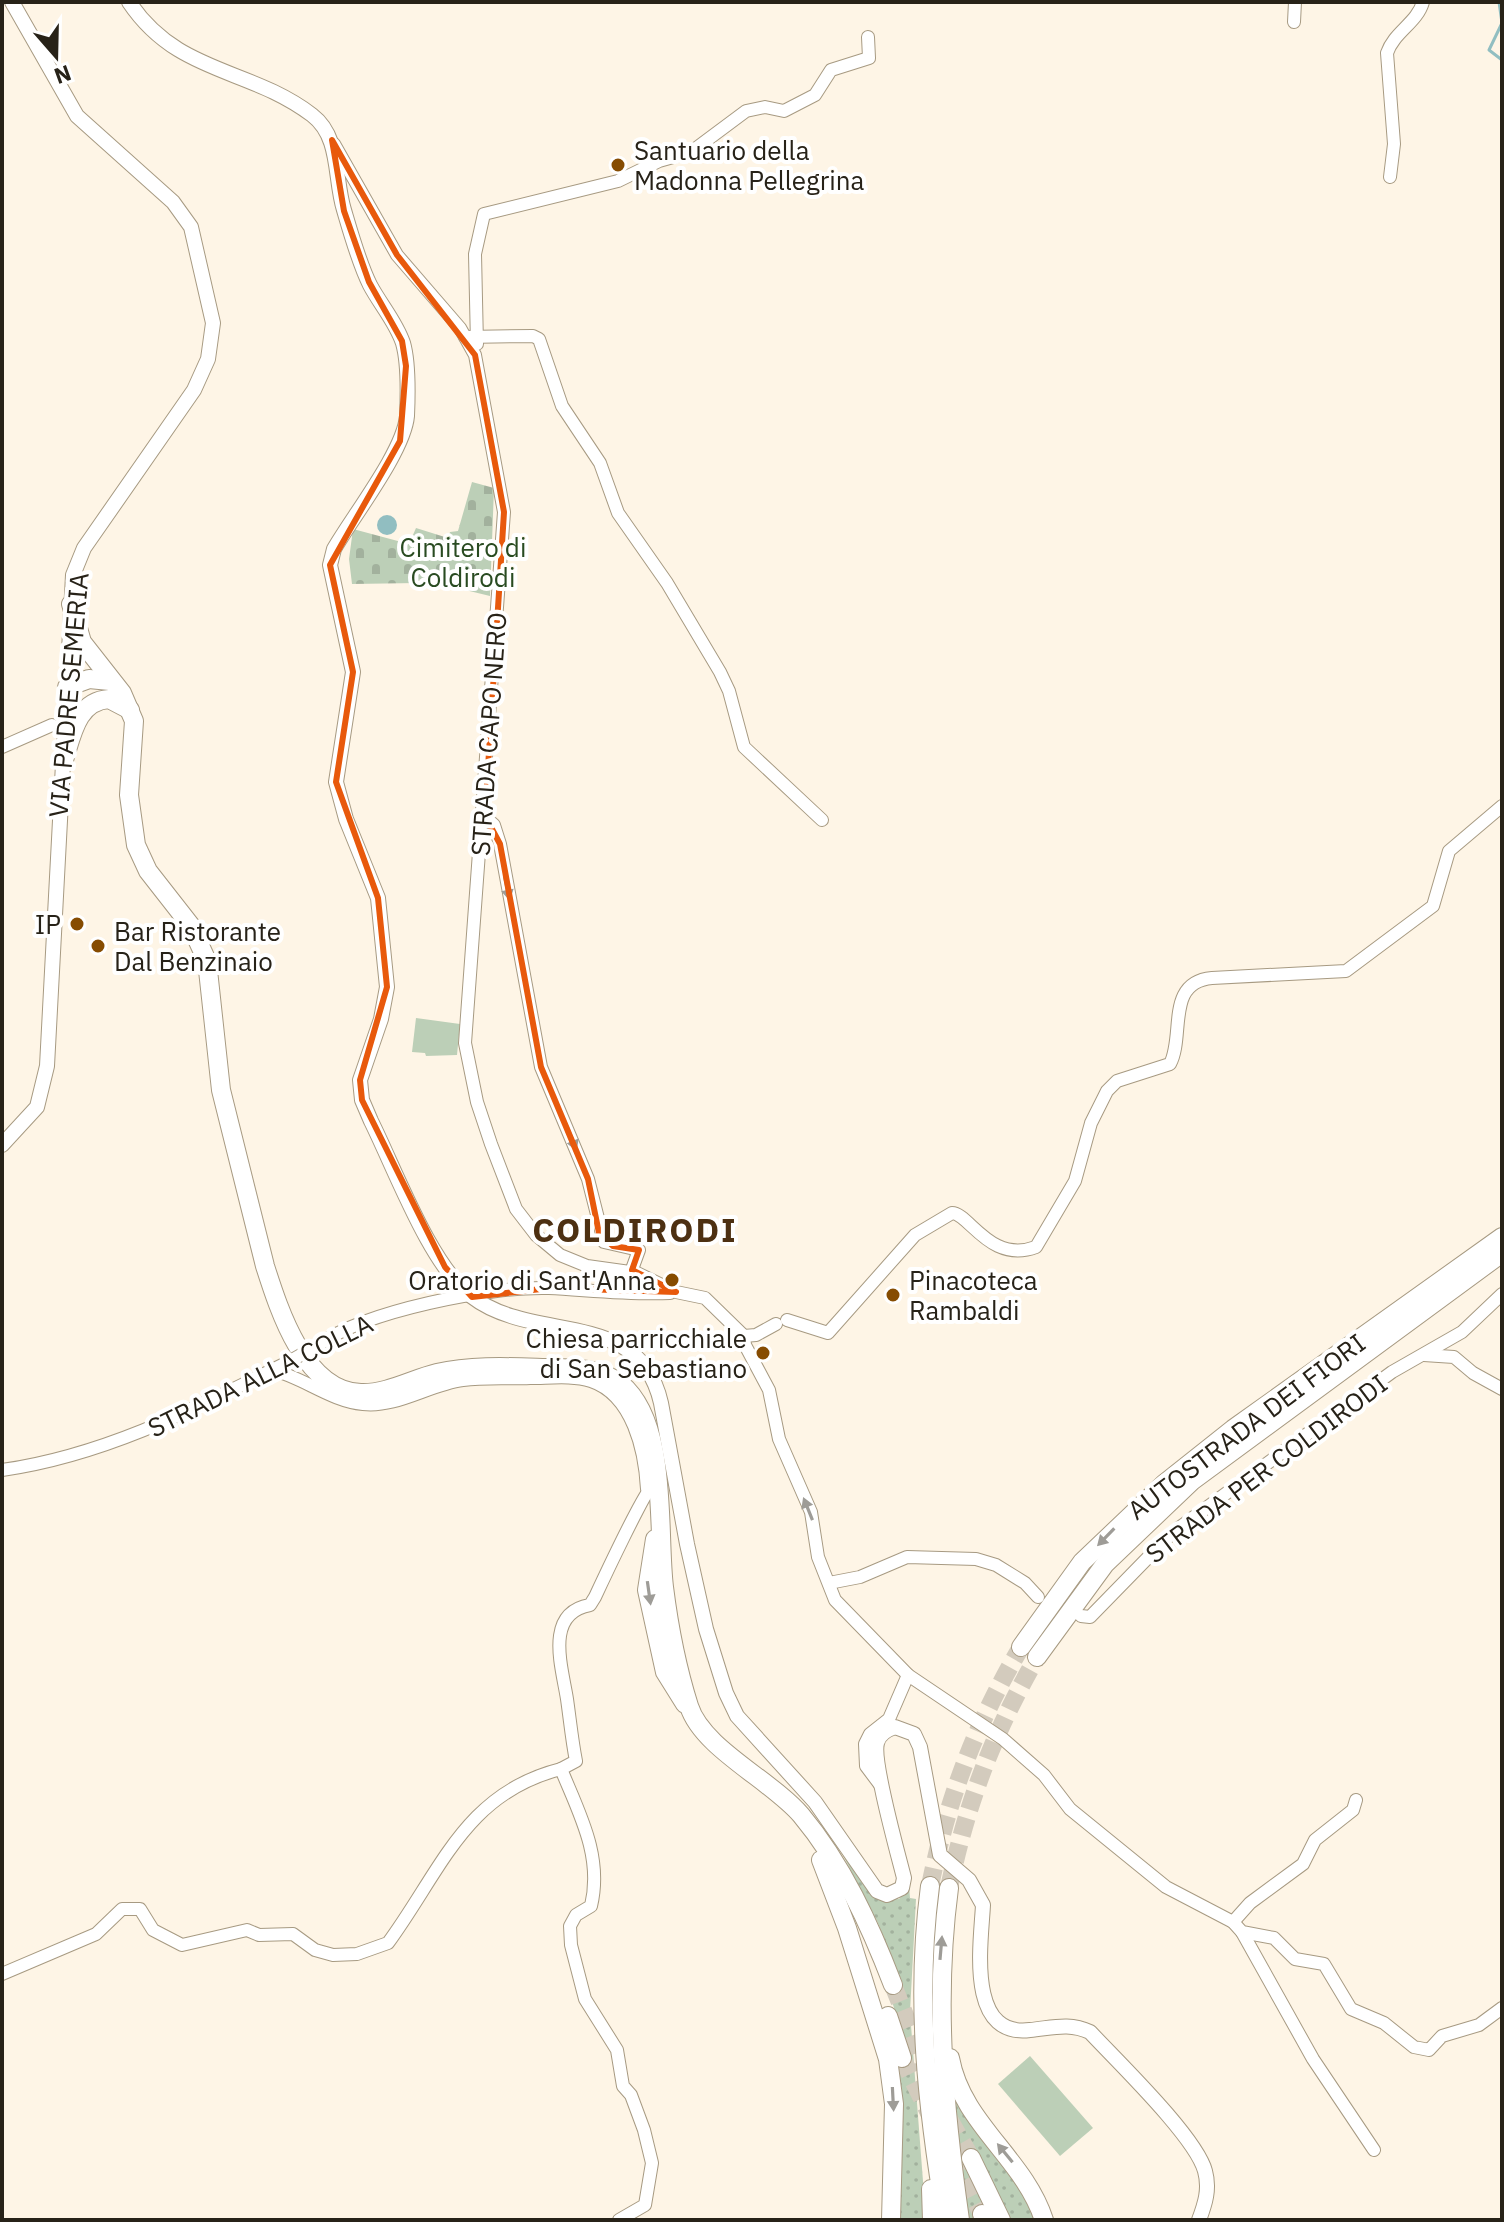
<svg xmlns="http://www.w3.org/2000/svg" width="1504" height="2222" viewBox="0 0 1504 2222" font-family="'IBM Plex Sans',sans-serif">
	<style>
		.grass { fill: url(#grass-dots) }
		.cemetery { fill: url(#cemetery-stones) }
		.pitch { fill: #bccfb7 }
		.water { fill: #91bec1 }
		.lines { fill: none; stroke-linecap: round; stroke-linejoin: round }
		.stream { stroke: #91bec1; stroke-width: 3 }
		.highway-tunnel { stroke: #d3cbbd; stroke-width: 18; stroke-dasharray: 18 9; stroke-linecap: butt }
		.minor-casing { stroke: #a79a82; stroke-width: 14 }
		.major-casing { stroke: #a79a82; stroke-width: 16 }
		.highway-casing { stroke: #a79a82; stroke-width: 20 }
		.minor { stroke: #fff; stroke-width: 12 }
		.major { stroke: #fff; stroke-width: 14 }
		.highway { stroke: #fff; stroke-width: 18 }
		.minor-bridge-casing { stroke: #a79a82; stroke-width: 14; stroke-linecap: butt }
		.minor-bridge { stroke: #fff; stroke-width: 12 }
		.oneway { fill: #9e9c97 }
		.marked { fill: none; stroke: #e8590c; stroke-width: 6; stroke-linejoin: round }
		.poi-dot { fill: #864c01; stroke: #fff; stroke-width: 3 }
		.labels { text-anchor: middle; dominant-baseline: central; stroke-width: 8; stroke-linejoin: round; paint-order: stroke }
		.poi-label { font-size: 26px; fill: #272218; stroke: #fff; text-anchor: start }
		.park-label { font-size: 26px; fill: #294b21; stroke: #fff }
		.street-label { font-size: 26px; fill: #272218; stroke: #fff }
		.district-label { font-size: 34px; font-weight: bold; letter-spacing: 2px; fill: #4d3012; stroke: #fff }
	</style>
	<defs>
		<pattern id="grass-dots" width="8" height="8" patternUnits="userSpaceOnUse" patternTransform="scale(2)"><rect width="8" height="8" fill="#bccfb7"/><path d="M2 2h.1M6 6h.1" fill="none" stroke="#a2b19d" stroke-width="1.8" stroke-linecap="round"/></pattern>
		<pattern id="cemetery-stones" width="16" height="16" patternUnits="userSpaceOnUse" patternTransform="scale(2)"><rect width="16" height="16" fill="#bccfb7"/><path d="M2 7V4a2 2 0 0 1 4 0v3zM10 15v-3a2 2 0 0 1 4 0v3z" fill="#a2b19d"/></pattern>
	</defs>
	<rect width="100%" height="100%" fill="#fef5e6"/>
	<g class="grass">
		<polygon points="833,1836 879,1900 899,1899 909,1886 910,1898 916,1899 910,2012 926,2220 896,2220 894,2060 909,2055 888,1989 903,1984 877,1921"/>
		<polygon points="952,2090 1006,2163 1039,2220 1006,2220 992,2210 969,2220"/>
	</g>
	<polygon class="cemetery" points="472,482 494,488 490,596 420,579 418,583 352,584 349,559 353,529 409,544 416,528 448,538 450,532 458,531"/>
	<g class="pitch">
		<polygon points="416,1018 460,1024 457,1055 426,1056 425,1053 412,1052"/>
		<polygon points="1030,2056 1093,2128 1060,2156 998,2084"/>
	</g>
	<circle class="water" cx="387" cy="525" r="10"/>
	<g class="lines">
		<polyline class="stream" points="1499,2 1502,23 1489,50 1502,60"/>
		<g class="highway-tunnel">
			<path d="M 930,1886 C 948,1797 975,1726 1021,1647"/>
			<path d="M 949,1888 C 967,1802 993,1734 1037,1657"/>
			<polyline points="893,1985 925,2066"/>
			<polyline points="902,2058 932,2119"/>
			<polyline points="949,2119 971,2158"/>
			<polyline points="952,2156 982,2214"/>
		</g>
		<defs>
			<g id="minor">
				<polyline points="1294,22 1295,2"/>
				<polyline points="334,144 397,255 460,328 475,355 504,512 465,1043 477,1102 491,1144 516,1209 536,1235 560,1255 587,1266 637,1273 676,1292 705,1298 744,1336 745,1345 769,1390 779,1439 811,1512 818,1557 835,1600 908,1675 1003,1739 1044,1775 1070,1809 1166,1887 1233,1922 1242,1932 1274,1938 1295,1959 1324,1964 1351,2009 1384,2023 1414,2047 1429,2050 1442,2036 1479,2025 1502,2008"/>
				<path d="M 1390,177 L 1394,144 L 1387,53 C 1394,32 1417,23 1423,2"/>
				<polyline points="465,337 533,336 539,339 562,406 600,463 618,513 667,583 720,672 729,691 744,747 822,820"/>
				<polyline points="477,344 475,254 484,214 618,181 659,161 691,152 746,111 765,107 784,111 815,95 831,70 869,58 868,37"/>
				<polyline points="2,747 52,725"/>
				<polyline points="484,816 494,825 500,844 541,1067 588,1179 604,1242 639,1250 631,1272"/>
				<path d="M 787,1320 L 828,1333 L 915,1235 L 952,1213 C 969,1213 990,1264 1036,1247 L 1075,1181 L 1091,1123 L 1107,1091 L 1117,1081 L 1170,1064 C 1185,1036 1165,982 1212,978 L 1346,971 L 1433,906 L 1449,851 L 1502,806"/>
				<polyline points="744,1336 756,1335 776,1324"/>
				<path d="M 320,1344 C 366,1311 490,1286 549,1288 C 588,1290 630,1295 670,1293"/>
				<polyline points="1424,1355 1454,1357 1473,1373 1502,1389"/>
				<path d="M 272,1370 C 303,1377 330,1401 363,1404 C 397,1408 430,1384 463,1380 C 485,1377 509,1379 530,1378 C 550,1378 572,1375 591,1381 C 633,1395 645,1451 647,1489"/>
				<path d="M 2,1470 C 107,1455 198,1407 292,1360"/>
				<polyline points="829,1583 860,1577 907,1557 976,1559 996,1565 1025,1583 1038,1597"/>
				<polyline points="1081,1616 1090,1617 1172,1533 1392,1372 1462,1332 1502,1294"/>
				<polyline points="881,1786 866,1766 865,1744 870,1734 889,1719 908,1675"/>
				<polyline points="1233,1922 1250,1903 1303,1864 1315,1840 1353,1810 1356,1800"/>
				<polyline points="1242,1932 1313,2059 1374,2150"/>
				<path d="M 2,1974 L 96,1934 L 122,1909 L 140,1909 L 153,1930 L 182,1945 L 247,1930 L 259,1935 L 293,1934 L 315,1950 L 333,1955 L 357,1954 L 388,1943 C 441,1871 465,1793 561,1769"/>
				<path d="M 619,2220 L 645,2205 L 652,2163 L 644,2130 L 631,2095 L 623,2086 L 617,2050 L 585,1999 L 571,1945 L 570,1926 L 576,1915 L 591,1906 C 603,1856 579,1813 561,1769 L 576,1761 C 572,1741 570,1720 567,1699 C 562,1667 544,1613 590,1605 L 595,1597 C 602,1582 645,1490 653,1485"/>
			</g>
			<g id="major">
				<path d="M 129,2 C 178,75 249,67 312,115 C 341,137 334,178 344,210 C 351,234 359,263 370,285 C 380,304 396,322 403,343 C 409,364 408,394 407,416 C 404,451 353,516 334,549 L 330,565 L 353,672 L 336,782 L 346,819 L 378,898 L 387,987 L 381,1019 L 360,1080 L 362,1100 L 371,1121 C 395,1169 430,1265 471,1296 C 534,1345 639,1306 661,1403 L 687,1544 L 706,1629 L 726,1693 L 737,1716 L 815,1802 L 877,1891 L 887,1895 L 902,1888 L 904,1878 C 898,1854 872,1761 877,1743 C 879,1734 886,1730 895,1727 L 914,1734 L 920,1747 L 940,1855 L 969,1880 L 983,1905 C 981,1943 966,2038 1030,2030 C 1052,2028 1069,2022 1090,2032 C 1117,2061 1196,2137 1205,2171 C 1210,2189 1205,2204 1199,2220"/>
				<polyline points="2,1145 37,1107 47,1066 73,575 84,548 194,390 208,359 213,323 191,227 173,202 77,116 12,2"/>
			</g>
			<g id="highway">
				<path d="M 71,604 L 82,642 L 122,693 L 134,721 L 129,795 L 136,845 L 148,871 L 191,926 L 207,961 L 221,1090 L 265,1266 C 279,1310 305,1392 361,1393 C 387,1394 412,1379 437,1373 C 472,1365 510,1367 546,1368 C 572,1368 599,1367 621,1384 C 669,1424 657,1531 664,1587 C 669,1627 677,1668 689,1706 C 702,1748 771,1780 801,1815 C 842,1864 870,1925 893,1985"/>
				<polyline points="67,687 89,679 110,681"/>
				<path d="M 64,760 C 72,735 77,701 109,699 L 130,710"/>
				<polyline points="655,1539 647,1590 665,1672 685,1704"/>
				<polyline points="1021,1647 1082,1562 1165,1483 1233,1429 1502,1237"/>
				<polyline points="1037,1657 1105,1564 1192,1481 1502,1253"/>
				<polyline points="821,1860 847,1928 888,2059 894,2104 891,2220"/>
				<path d="M 930,1886 C 915,2000 927,2108 946,2220"/>
				<path d="M 949,1888 C 934,2001 944,2108 960,2220"/>
				<polyline points="888,2016 902,2058"/>
				<path d="M 950,2058 C 962,2124 1024,2158 1044,2220"/>
				<polyline points="971,2158 1001,2220"/>
				<polyline points="931,2189 932,2220"/>
				<polyline points="982,2214 984,2220"/>
			</g>
		</defs>
		<use href="#minor" class="minor-casing"/>
		<use href="#major" class="major-casing"/>
		<use href="#highway" class="highway-casing"/>
		<use href="#minor" class="minor"/>
		<use href="#major" class="major"/>
		<use href="#highway" class="highway"/>
		<defs>
			<polyline id="minor-bridge" points="292,1360 320,1344"/>
		</defs>
		<use href="#minor-bridge" class="minor-bridge-casing"/>
		<use href="#minor-bridge" class="minor-bridge"/>
	</g>
	<defs><path id="oneway-solid" d="M-6-.8H1V-3.2L6.5 0L1 3.2V.8H-6Z" transform="scale(2)"/></defs>
	<g class="oneway">
		<use href="#oneway-solid" transform="translate(507 888) rotate(78)"/>
		<use href="#oneway-solid" transform="translate(572 1139) rotate(69)"/>
		<use href="#oneway-solid" transform="translate(808 1509) rotate(-112)"/>
		<use href="#oneway-solid" transform="translate(1106 1537) rotate(134)"/>
		<use href="#oneway-solid" transform="translate(649 1593) rotate(82)"/>
		<use href="#oneway-solid" transform="translate(941 1948) rotate(-85)"/>
		<use href="#oneway-solid" transform="translate(893 2099) rotate(87)"/>
		<use href="#oneway-solid" transform="translate(1005 2153) rotate(-129)"/>
	</g>
	<path class="marked" d="M 332,140 L 397,255 L 475,355 L 504,512 L 485,816 L 500,844 L 541,1067 L 588,1179 L 599,1233 L 613,1246 L 639,1250 L 632,1270 L 676,1292 L 550,1288 L 472,1297 L 445,1267 L 362,1100 L 360,1080 L 387,987 L 378,898 L 336,782 L 353,672 L 330,565 L 400,441 L 406,366 L 402,341 L 369,282 L 344,211 Z"/>
	<g class="poi-dot">
		<circle cx="618" cy="165" r="8"/>
		<circle cx="77" cy="924" r="8"/>
		<circle cx="98" cy="946" r="8"/>
		<circle cx="672" cy="1280" r="8"/>
		<circle cx="893" cy="1295" r="8"/>
		<circle cx="763" cy="1353" r="8"/>
	</g>
	<g class="labels">
		<g class="poi-label">
			<text x="634" y="150">Santuario della<tspan x="634" dy="30">Madonna Pellegrina</tspan></text>
			<text x="61" y="924" text-anchor="end">IP</text>
			<text x="114" y="931">Bar Ristorante<tspan x="114" dy="30">Dal Benzinaio</tspan></text>
			<text x="656" y="1280" text-anchor="end">Oratorio di Sant'Anna</text>
			<text x="909" y="1280">Pinacoteca<tspan x="909" dy="30">Rambaldi</tspan></text>
			<text x="747" y="1338" text-anchor="end">Chiesa parricchiale<tspan x="747" dy="30">di San Sebastiano</tspan></text>
		</g>
		<g class="park-label">
			<text x="463" y="547">Cimitero di<tspan x="463" dy="30">Coldirodi</tspan></text>
		</g>
		<g class="street-label">
			<text transform="translate(68 695) rotate(-85)">VIA PADRE SEMERIA</text>
			<text transform="translate(488 734) rotate(-86)">STRADA CAPO NERO</text>
			<text transform="translate(260 1375) rotate(-26)">STRADA ALLA COLLA</text>
			<text transform="translate(1246 1426) rotate(-37)">AUTOSTRADA DEI FIORI</text>
			<text transform="translate(1266 1468) rotate(-37)">STRADA PER COLDIRODI</text>
		</g>
		<g class="district-label">
			<text x="635" y="1229">COLDIRODI</text>
		</g>
	</g>
	<rect width="1504" height="2222" fill="none" stroke="#272218" stroke-width="8"/>
	<g transform="translate(56 56) rotate(160)" stroke="#ffffff" stroke-width="6" paint-order="stroke">
	<path d="M0-6L14 30L0 20L-14 30Z" fill="#272218"/>
	<text y="-12" font-size="22" font-weight="bold" text-anchor="middle" fill="#272218">N</text>
	</g>
</svg>
